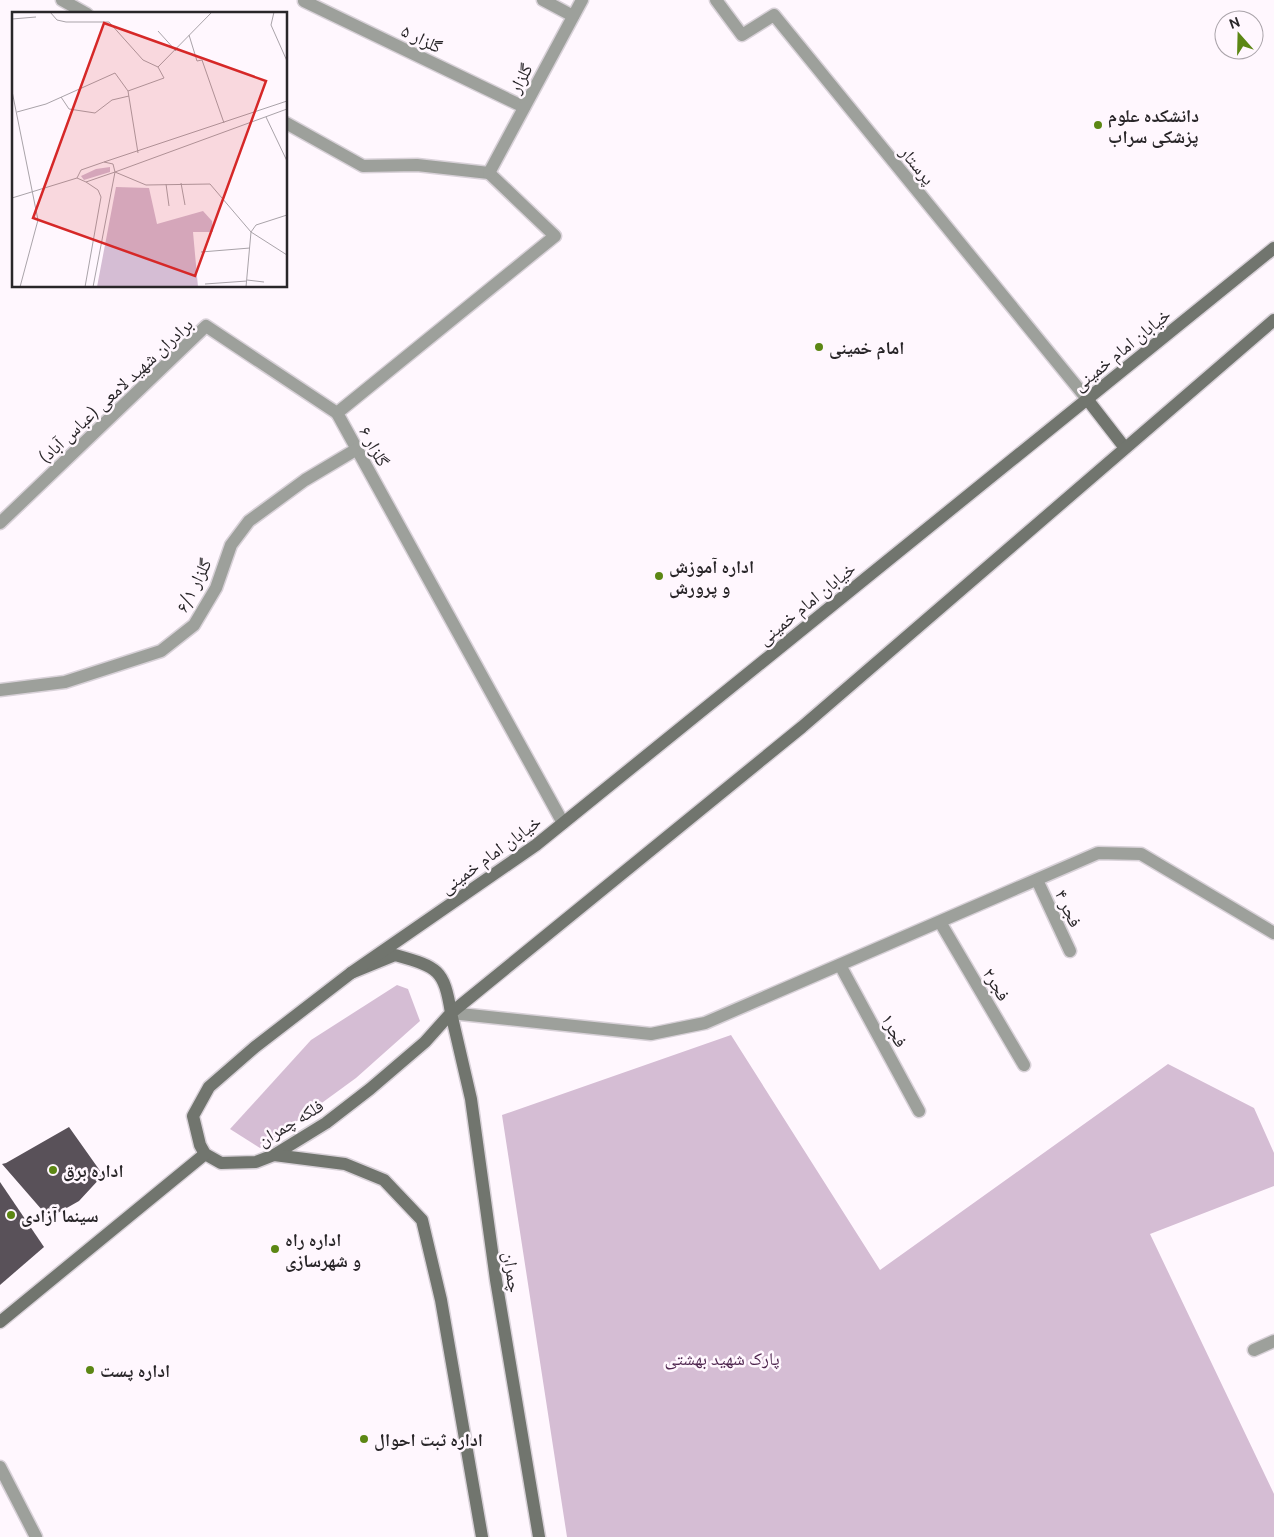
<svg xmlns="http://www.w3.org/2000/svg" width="1274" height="1537" viewBox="0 0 1274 1537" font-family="Ubuntu,'Noto Naskh Arabic',sans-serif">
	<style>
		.green { fill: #d5bdd4 }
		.building { fill: #595159 }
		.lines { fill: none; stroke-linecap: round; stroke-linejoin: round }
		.service-casing { stroke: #d8d1d8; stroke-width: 15 }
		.minor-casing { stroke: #d8d1d8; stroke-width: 15 }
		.tertiary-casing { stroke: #d8d1d8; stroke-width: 15 }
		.secondary-casing { stroke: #d8d1d8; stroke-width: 15 }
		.service { stroke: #9da09b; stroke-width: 12 }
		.minor { stroke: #9da09b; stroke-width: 12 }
		.tertiary { stroke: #9da09b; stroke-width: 12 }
		.secondary { stroke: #71756e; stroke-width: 12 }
		.poi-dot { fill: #5c8714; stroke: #fff7fe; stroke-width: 2 }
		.labels { text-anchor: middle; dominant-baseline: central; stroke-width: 5; stroke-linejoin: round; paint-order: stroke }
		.street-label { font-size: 18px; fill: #292629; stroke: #fff7fe }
		.poi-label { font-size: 18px; font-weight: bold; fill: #292629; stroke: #fff7fe; text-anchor: start }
		.park-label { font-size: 18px; fill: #4f264f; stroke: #fff7fe }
		.inset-road { fill: none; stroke: #a9a3a9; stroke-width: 1 }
		.view { fill: #d62828; fill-opacity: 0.15; stroke: #d62828; stroke-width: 2.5 }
		.inset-edge { fill: none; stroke: #292629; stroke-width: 2.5 }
	</style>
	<rect width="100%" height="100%" fill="#fff7fe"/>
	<g class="green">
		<polygon points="397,985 408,989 420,1021 356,1078 260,1148 230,1129 311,1040"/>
		<polygon points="731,1035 880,1270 1168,1064 1254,1108 1274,1153 1274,1186 1150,1234 1274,1494 1274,1537 567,1537 502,1115"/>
	</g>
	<g class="building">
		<polygon points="69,1127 103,1175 79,1201 49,1218 2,1164 6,1163"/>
		<polygon points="0,1182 44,1247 0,1285"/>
	</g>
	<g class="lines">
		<defs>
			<polyline id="service" points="304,1 524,107"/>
			<g id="minor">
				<polyline points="62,0 87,14"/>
				<polyline points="543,0 573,16"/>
				<polyline points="716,0 742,35 774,15 1087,399"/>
				<polyline points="286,123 363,166 417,165 489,173"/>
				<polyline points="489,173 555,236 337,413 563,823"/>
				<polyline points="489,173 582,0"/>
				<polyline points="0,523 206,326 337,413"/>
				<polyline points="0,690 65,682 161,651 194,625 216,588 231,545 249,521 305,480 357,449"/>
				<polyline points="1037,880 1070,951"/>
				<polyline points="940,922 1024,1065"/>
				<polyline points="840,965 919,1111"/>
				<polyline points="451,1013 651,1034 705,1023 1098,853 1141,854 1274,933"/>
				<polyline points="1254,1350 1274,1341"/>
			</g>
			<polyline id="tertiary" points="0,1467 36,1537"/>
			<g id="secondary">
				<polyline points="1087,399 1125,448"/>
				<path d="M 395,955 C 437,967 444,968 451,1013 L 425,1042 L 370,1089 L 326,1123 L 274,1155 L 256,1162 L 221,1163 L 205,1154 L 200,1145 L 193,1116 L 209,1087 L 255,1047 L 351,973 Z"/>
				<polyline points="351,973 536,845 1274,248"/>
				<polyline points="274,1155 345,1164 384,1180 422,1220 441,1300 482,1537"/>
				<polyline points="0,1322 205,1154"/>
				<polyline points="539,1537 496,1280 471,1099 451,1013 802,727 1274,320"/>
			</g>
		</defs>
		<use href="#service" class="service-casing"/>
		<use href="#minor" class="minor-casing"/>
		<use href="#tertiary" class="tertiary-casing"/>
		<use href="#secondary" class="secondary-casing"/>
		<use href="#service" class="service"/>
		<use href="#minor" class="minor"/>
		<use href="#tertiary" class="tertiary"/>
		<use href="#secondary" class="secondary"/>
	</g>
	<g class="poi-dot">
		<circle cx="1098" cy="125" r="5"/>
		<circle cx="819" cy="347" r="5"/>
		<circle cx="659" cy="576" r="5"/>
		<circle cx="53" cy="1170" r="5"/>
		<circle cx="11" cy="1215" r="5"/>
		<circle cx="275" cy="1249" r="5"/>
		<circle cx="90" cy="1370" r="5"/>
		<circle cx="364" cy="1439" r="5"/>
	</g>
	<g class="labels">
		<g class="street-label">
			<text transform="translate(422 38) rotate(26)">گلزار ۵</text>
			<text transform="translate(520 78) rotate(-62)">گلزار</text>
			<text transform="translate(918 165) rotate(51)">پرستار</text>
			<text transform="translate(1121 349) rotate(-39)">خیابان امام خمینی</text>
			<text transform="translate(115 390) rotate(-43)">برادران شهید لامعی (عباس آباد)</text>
			<text transform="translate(375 446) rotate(61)">گلزار ۶</text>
			<text transform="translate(193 585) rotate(-63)">گلزار ۶/۱</text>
			<text transform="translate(806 603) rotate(-39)">خیابان امام خمینی</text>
			<text transform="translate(490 854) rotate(-36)">خیابان امام خمینی</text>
			<text transform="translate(1069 908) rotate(65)">فجر ۴</text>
			<text transform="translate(997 984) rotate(59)">فجر۲</text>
			<text transform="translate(895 1030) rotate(62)">فجر۱</text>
			<text transform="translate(290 1122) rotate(-31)">فلکه چمران</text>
			<text transform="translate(513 1272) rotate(82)">چمران</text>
		</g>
		<g class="poi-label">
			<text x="1108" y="115">دانشکده علوم<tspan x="1108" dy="21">پزشکی سراب</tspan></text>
			<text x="829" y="347">امام خمینی</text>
			<text x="669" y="566">اداره آموزش<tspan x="669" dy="21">و پرورش</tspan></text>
			<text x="63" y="1170">اداره برق</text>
			<text x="21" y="1215">سینما آزادی</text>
			<text x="285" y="1239">اداره راه<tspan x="285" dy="21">و شهرسازی</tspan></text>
			<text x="100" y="1370">اداره پست</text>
			<text x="374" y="1439">اداره ثبت احوال</text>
		</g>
		<g class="park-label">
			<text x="722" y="1358">پارک شهید بهشتی</text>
		</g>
	</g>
	<g transform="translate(12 12)">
		<rect width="275" height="275" fill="#fff7fe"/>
		<path d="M 98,155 L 98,160 L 72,168 L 69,164 L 84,157 ZM 104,175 L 137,176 L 145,212 L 191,199 L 200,209 L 201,220 L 181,220 L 186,275 L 85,275 Z" fill="#d5bdd4"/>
		<path class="inset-road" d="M 38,0 L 45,8 L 54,10 L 97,10 L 131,48 L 146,55M 262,0 L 259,13 L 275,49M 0,7 L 24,5M 146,19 L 164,39M 177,23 L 185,49 L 190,48 L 212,111M 146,55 L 200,0M 0,79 L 26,208 L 8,275M 49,85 L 57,97 L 83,101 L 100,88 L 117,84M 5,100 L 34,92 L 103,61 L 116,79M 254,105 L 275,149M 126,141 L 116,79 L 152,66 L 146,55M 92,150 L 275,89M 92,150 L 101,152 L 103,160 L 74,170 L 65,166 L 69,158 ZM 103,160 L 134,173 L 198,172 L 239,220 L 275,243M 169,171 L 173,193M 154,172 L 157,194M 0,186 L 65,166M 189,240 L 238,236M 235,268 L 252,270M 193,272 L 235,269M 73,275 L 89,185 L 86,178 L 74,170M 81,275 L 103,160 L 275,97M 234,275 L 239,220 L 244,213 L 275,203"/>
		<path class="view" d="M 92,11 L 254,69 L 183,264 L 21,206 Z"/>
		<rect width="275" height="275" class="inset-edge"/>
	</g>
	<g transform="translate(1239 35) rotate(340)"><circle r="24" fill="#fff7fe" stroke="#a9a3a9"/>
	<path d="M0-4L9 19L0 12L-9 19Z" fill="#5c8714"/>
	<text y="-8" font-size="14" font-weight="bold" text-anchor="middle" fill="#292629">N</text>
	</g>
</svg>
